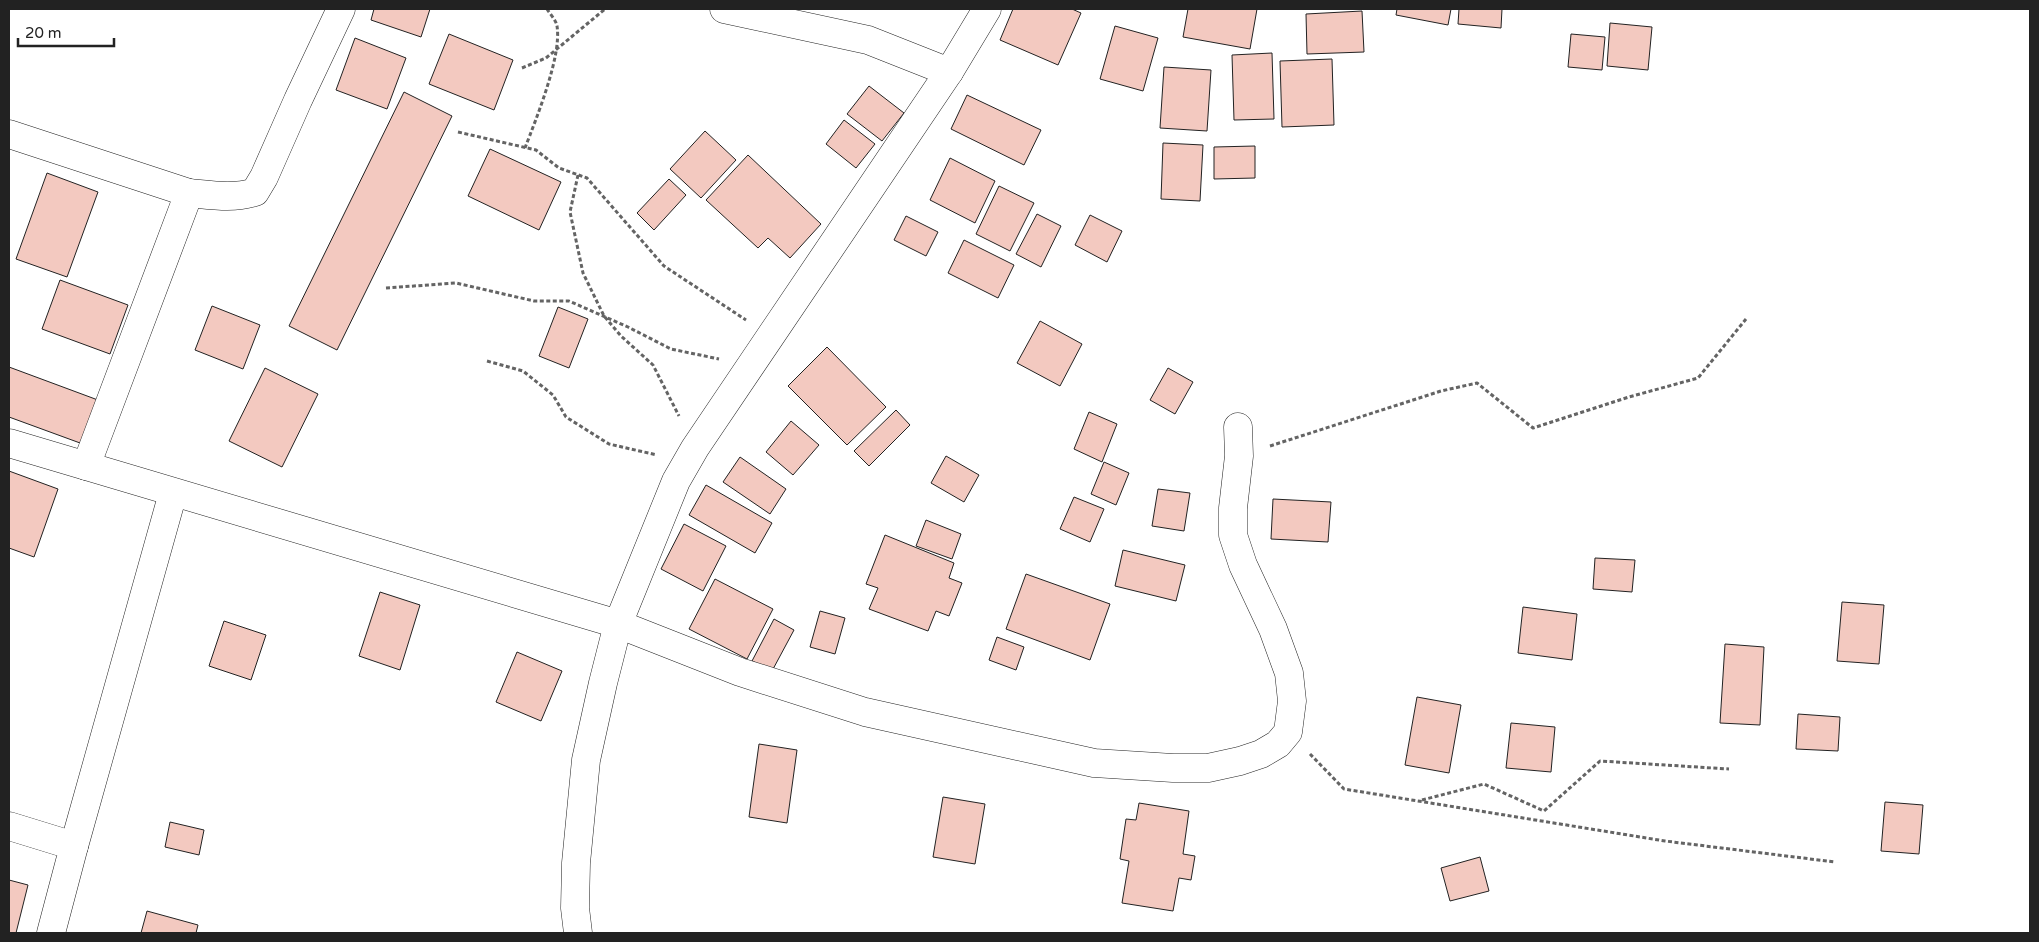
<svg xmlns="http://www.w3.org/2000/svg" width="2039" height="942" viewBox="0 0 2039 942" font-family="'Varela Round',sans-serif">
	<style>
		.building { fill: #f3c9c0; stroke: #222 }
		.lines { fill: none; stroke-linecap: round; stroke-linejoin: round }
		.minor-casing { stroke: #222; stroke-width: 29 }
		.path { stroke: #646464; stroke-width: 3; stroke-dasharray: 4 2.5; stroke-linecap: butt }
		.minor { stroke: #fff; stroke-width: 28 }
	</style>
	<rect width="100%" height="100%" fill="#fff"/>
	<g class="building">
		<polygon points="374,9 430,9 421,37 371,20"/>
		<polygon points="1013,9 1072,9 1081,13 1058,65 1000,40"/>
		<polygon points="1188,9 1257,9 1250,49 1183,37"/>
		<polygon points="1397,9 1451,9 1448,25 1396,15"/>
		<polygon points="1459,9 1502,9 1501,28 1458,24"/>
		<polygon points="1362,11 1364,52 1307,54 1306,14"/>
		<polygon points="1610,23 1652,27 1648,70 1607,66"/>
		<polygon points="1115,26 1158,38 1143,91 1100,79"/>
		<polygon points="449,34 513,60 494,110 429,84"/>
		<polygon points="1571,34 1605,37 1602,70 1568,67"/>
		<polygon points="355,38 406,58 387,109 336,90"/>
		<polygon points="1272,53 1274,119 1234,120 1232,55"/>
		<polygon points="1332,59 1334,125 1282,127 1280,61"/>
		<polygon points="1164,67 1211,70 1207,131 1160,128"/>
		<polygon points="869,86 904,113 882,141 847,114"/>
		<polygon points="404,92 452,116 337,350 289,326"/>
		<polygon points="967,95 1041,130 1024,165 951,129"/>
		<polygon points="844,120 875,144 856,168 826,144"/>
		<polygon points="705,131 736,160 701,198 670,169"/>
		<polygon points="1163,143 1203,145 1200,201 1161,199"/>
		<polygon points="1255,146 1255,178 1214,179 1214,147"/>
		<polygon points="490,149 561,182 539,230 468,196"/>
		<polygon points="748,155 821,224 790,258 768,238 758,248 706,200"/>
		<polygon points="950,158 995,181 975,223 930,200"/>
		<polygon points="47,173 98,192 67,277 16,259"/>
		<polygon points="669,179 686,195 654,230 637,213"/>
		<polygon points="999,186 1034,203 1010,251 976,234"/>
		<polygon points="1037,214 1061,226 1041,267 1016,254"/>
		<polygon points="1090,215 1122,231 1107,262 1075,245"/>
		<polygon points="906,216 938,232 926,256 894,240"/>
		<polygon points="964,240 1014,265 998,298 948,273"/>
		<polygon points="60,280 128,305 110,354 42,329"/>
		<polygon points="212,306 260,325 243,369 195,350"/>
		<polygon points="558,307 588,319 569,368 539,356"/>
		<polygon points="1040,321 1082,344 1060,386 1017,363"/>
		<polygon points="827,347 886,407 847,445 788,386"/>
		<polygon points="9,367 106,403 91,447 9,417"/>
		<polygon points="265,368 318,394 282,467 229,441"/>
		<polygon points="1168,368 1193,382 1175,414 1150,400"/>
		<polygon points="896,410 910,425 869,466 854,451"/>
		<polygon points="1089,412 1117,424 1102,462 1074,449"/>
		<polygon points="791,421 819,445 793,475 766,452"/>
		<polygon points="946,456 979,475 964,502 931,483"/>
		<polygon points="740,457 786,489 770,514 723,482"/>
		<polygon points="1104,462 1129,473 1116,505 1091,494"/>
		<polygon points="9,471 58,489 34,557 9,548"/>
		<polygon points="706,485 772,523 755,553 689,515"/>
		<polygon points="1158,489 1190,493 1184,531 1152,526"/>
		<polygon points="1074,497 1104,509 1090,542 1060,529"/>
		<polygon points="1273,499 1331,502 1328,542 1271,539"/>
		<polygon points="926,520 961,534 952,559 916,546"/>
		<polygon points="684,524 726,546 703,591 661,569"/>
		<polygon points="885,535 954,563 949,578 962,583 949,616 936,611 928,631 869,609 878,588 866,584"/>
		<polygon points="1123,550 1185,565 1176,601 1115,586"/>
		<polygon points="1595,558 1635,560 1632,592 1593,589"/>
		<polygon points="1026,574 1110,604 1090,660 1006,629"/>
		<polygon points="715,579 773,609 747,659 689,629"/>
		<polygon points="380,592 420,605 400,670 359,656"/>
		<polygon points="1842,602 1884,605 1879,664 1837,661"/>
		<polygon points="1523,607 1577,614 1572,660 1518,653"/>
		<polygon points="820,611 845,618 835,654 810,647"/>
		<polygon points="774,619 794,630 772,671 752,661"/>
		<polygon points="224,621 266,635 251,680 209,666"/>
		<polygon points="997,637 1024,647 1016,670 989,660"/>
		<polygon points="1725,644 1764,647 1760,725 1720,723"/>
		<polygon points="517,652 562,671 541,721 496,702"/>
		<polygon points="1417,697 1461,705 1449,773 1405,765"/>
		<polygon points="1798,714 1840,717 1838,751 1796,749"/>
		<polygon points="1511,723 1555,727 1551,772 1506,768"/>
		<polygon points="759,744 797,750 787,823 749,817"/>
		<polygon points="943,797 985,804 975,864 933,857"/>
		<polygon points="1885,802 1923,805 1919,854 1881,851"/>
		<polygon points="1139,803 1189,811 1183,854 1195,856 1191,880 1179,878 1173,911 1122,903 1129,861 1120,859 1126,819 1136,820"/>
		<polygon points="170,822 204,830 199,855 165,847"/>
		<polygon points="1480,857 1489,891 1450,901 1441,868"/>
		<polygon points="9,880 28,885 16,933 9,933"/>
		<polygon points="147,911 198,925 196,933 141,933"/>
	</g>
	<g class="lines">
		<defs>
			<g id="minor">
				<polyline points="724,9 868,40 949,72"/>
				<polyline points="9,134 189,193 86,466"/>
				<path d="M 189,193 C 211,195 234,199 255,192 L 264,177 L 298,100 L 341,9"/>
				<polyline points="9,443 618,624 740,672 865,712 1094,763 1173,768 1208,768 1240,761 1261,754 1278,744 1288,732 1292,701 1289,673 1273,629 1243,565 1233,535 1233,508 1239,456 1238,427"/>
				<polyline points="9,826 74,846 51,933"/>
				<polyline points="74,846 173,493"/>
				<polyline points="578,933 575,908 576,863 586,760 603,683 618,624 676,481 695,448 949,72 987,9"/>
			</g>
		</defs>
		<use href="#minor" class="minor-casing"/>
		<g class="path">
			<polyline points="522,68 546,58 605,9"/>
			<polyline points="458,132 536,150 559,168 587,178 664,266 746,320"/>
			<path d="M 525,148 C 536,119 562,56 557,26 C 556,20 550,14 547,9"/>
			<polyline points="578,175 570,212 583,273 604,316 621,336 653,365 679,416"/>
			<polyline points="386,288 456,283 534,301 569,301 628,327 671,349 719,359"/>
			<polyline points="487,361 523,371 553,395 566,417 609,444 657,455"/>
			<polyline points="1270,446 1441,391 1477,383 1533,428 1629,397 1698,378 1746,319"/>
			<polyline points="1310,754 1344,789 1665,841 1835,862"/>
			<polyline points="1422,800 1484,784 1544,811 1600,761 1729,769"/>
		</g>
		<use href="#minor" class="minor"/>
	</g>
	<rect width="2039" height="942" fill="none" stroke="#222222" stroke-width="20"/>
	<path d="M18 38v8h96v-8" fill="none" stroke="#222222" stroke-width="2.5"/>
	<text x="25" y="38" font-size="15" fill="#222222" stroke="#ffffff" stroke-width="4" paint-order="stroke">20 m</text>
</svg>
